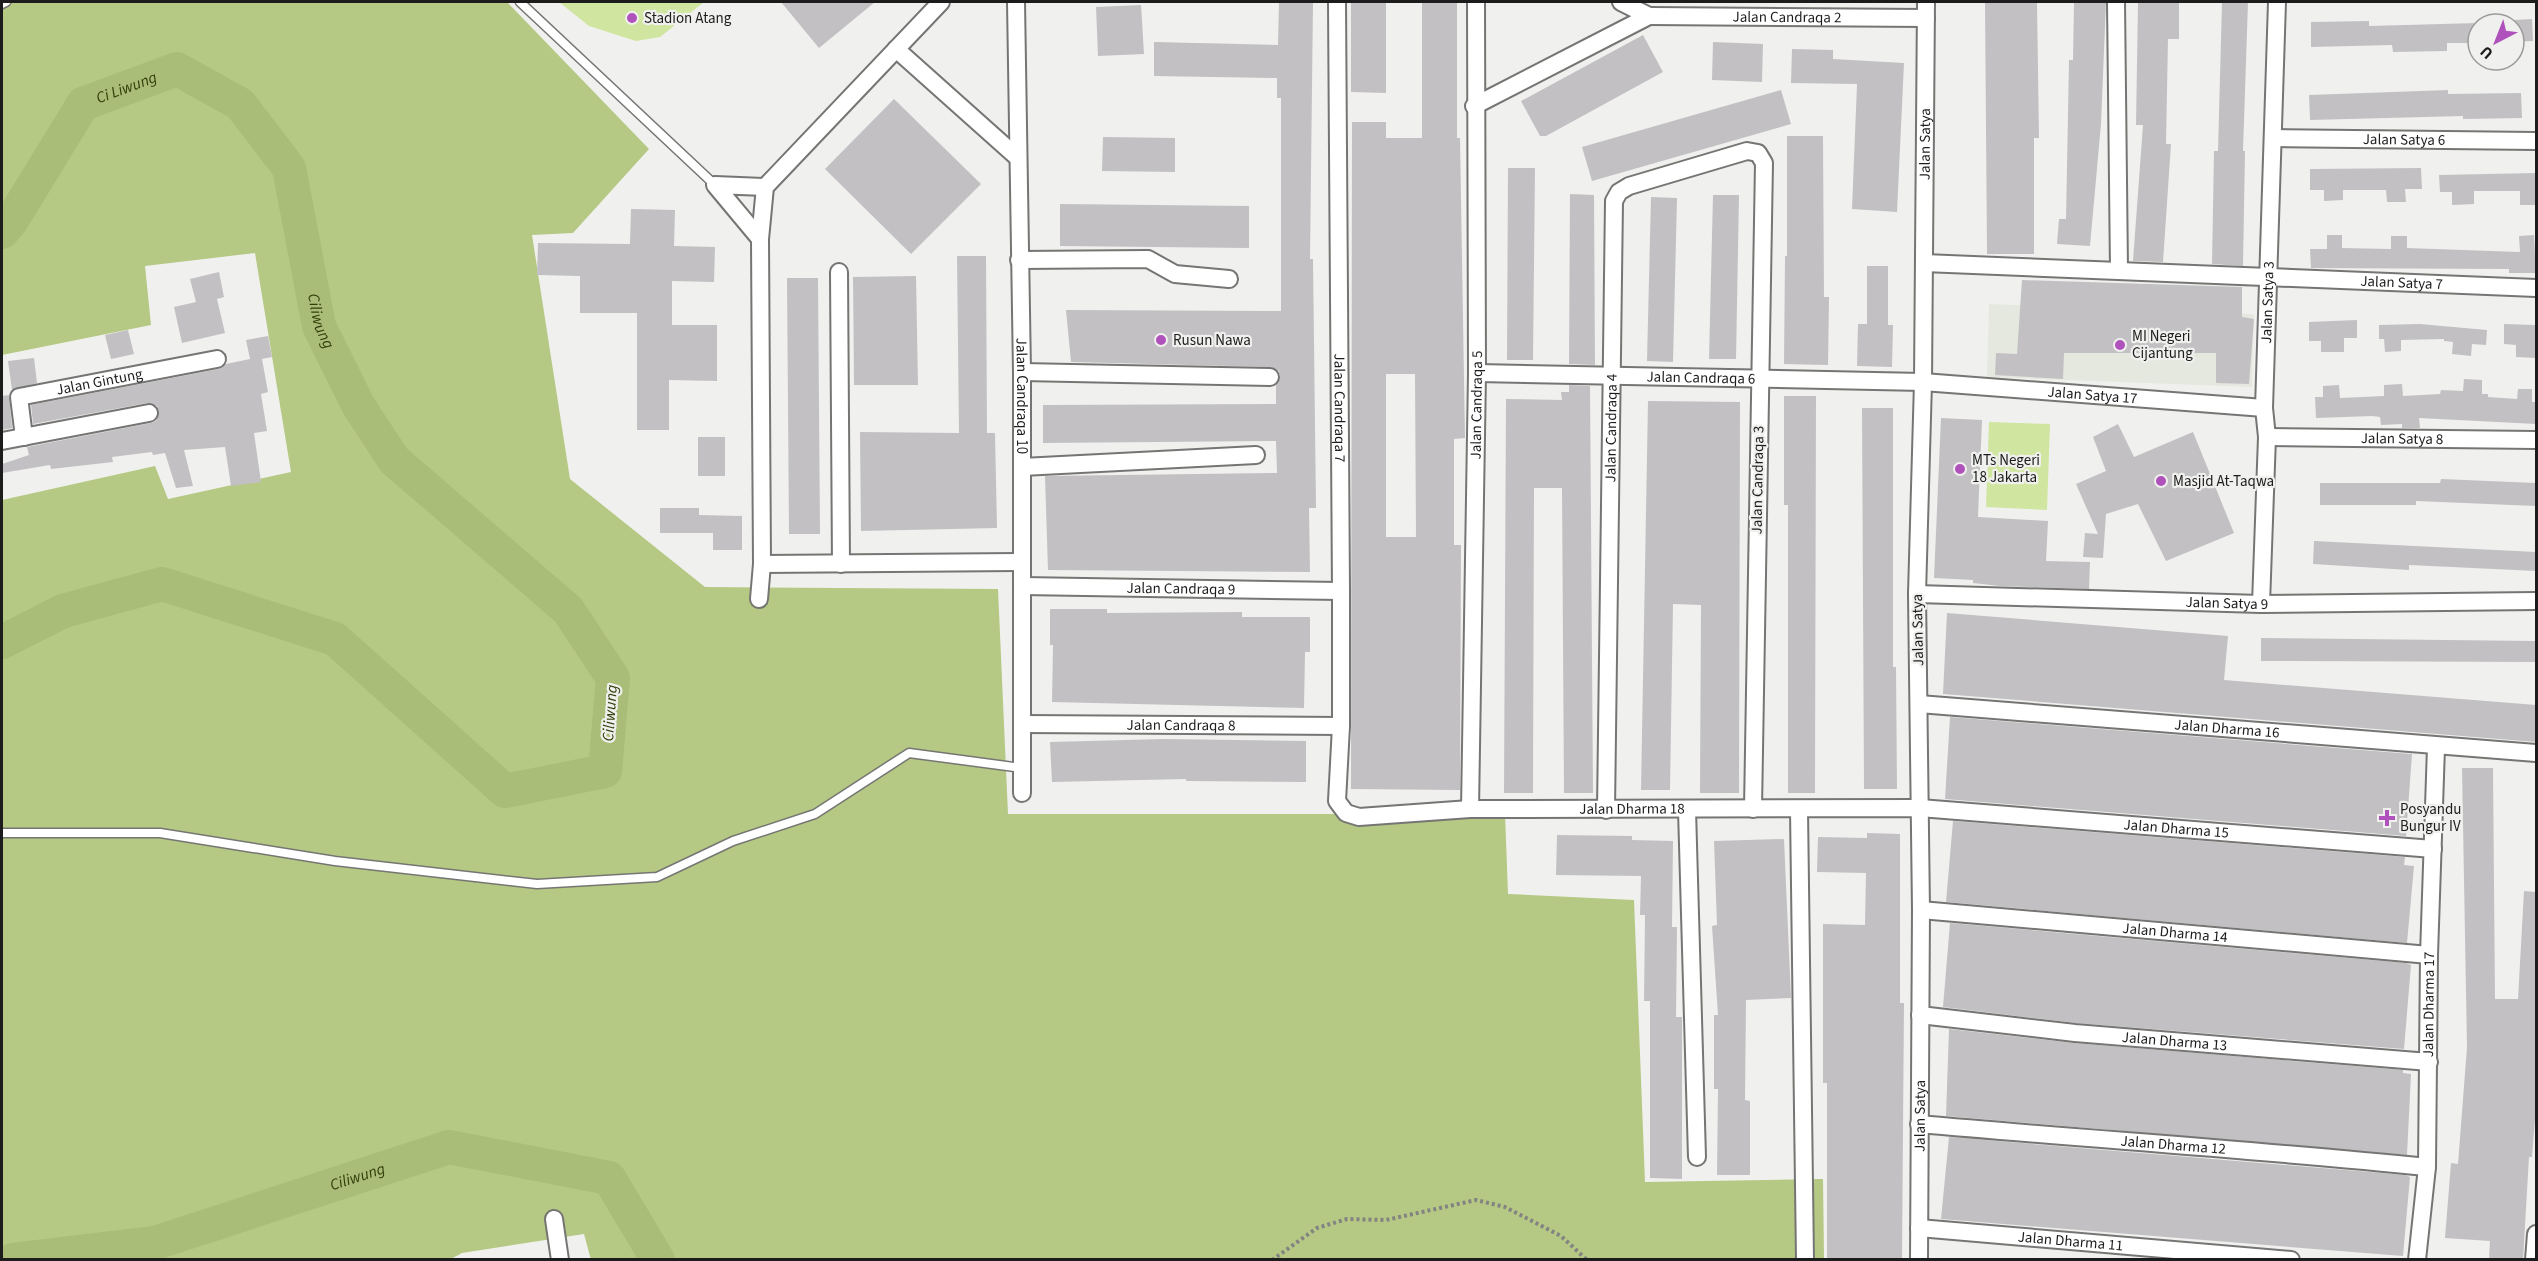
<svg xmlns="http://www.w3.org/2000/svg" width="2538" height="1261" viewBox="0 0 2538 1261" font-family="'Source Sans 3',sans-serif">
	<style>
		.built { fill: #e5e8de }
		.green { fill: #d0e59f }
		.forest { fill: #b5c884 }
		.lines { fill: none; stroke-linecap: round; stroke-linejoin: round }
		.river { stroke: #a9bc78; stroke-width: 34 }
		.building { fill: #c2c0c3; fill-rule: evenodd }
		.service-casing { stroke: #757673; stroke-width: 11 }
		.minor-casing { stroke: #757673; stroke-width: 20 }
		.path { stroke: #838482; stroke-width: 4; stroke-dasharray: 3 3; stroke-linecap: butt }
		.service { stroke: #fff; stroke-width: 8 }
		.minor { stroke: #fff; stroke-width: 16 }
		.poi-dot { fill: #b052bc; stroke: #f0f1ee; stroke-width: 2 }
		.labels { text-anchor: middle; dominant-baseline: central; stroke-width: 4.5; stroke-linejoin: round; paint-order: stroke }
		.street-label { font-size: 15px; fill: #1b1c1b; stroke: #f0f1ee }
		.poi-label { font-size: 15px; fill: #1b1c1b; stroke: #f0f1ee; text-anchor: start }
		.water-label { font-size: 16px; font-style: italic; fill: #333f0b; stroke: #f0f1ee }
	</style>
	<rect width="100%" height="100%" fill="#f0f1ee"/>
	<polygon class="built" points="1989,304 2254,314 2252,387 1987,377"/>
	<g class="green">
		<polygon points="559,2 704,2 660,37 636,41 589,26"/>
		<polygon points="1989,422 2050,424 2047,510 1986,507"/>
	</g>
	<polygon class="forest" points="13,2 507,2 649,149 573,233 532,235 570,479 705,587 998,589 1008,814 1505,814 1508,894 1634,900 1645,1182 1823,1179 1824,1259 591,1260 584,1234 462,1253 449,1260 2,1259 2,500 155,466 168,499 291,472 255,253 145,266 151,325 2,355 2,9"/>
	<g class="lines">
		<g class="river">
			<path id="s1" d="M 2,232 L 12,220 L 83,104 L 177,69 L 240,104 L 289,168 L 319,326 L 358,405 L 394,460 L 568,610 L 613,678 L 605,771 L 505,791 L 335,639 L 162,584 L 63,611 L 2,642"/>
			<path id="s2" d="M 13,1260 L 155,1243 L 449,1147 L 609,1178 L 658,1260"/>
		</g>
	</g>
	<g class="building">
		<polygon points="781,2 875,2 819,48"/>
		<polygon points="1279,2 1313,2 1310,259 1313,259 1316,508 1309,508 1310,572 1048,570 1045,476 1277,473 1276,441 1043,443 1043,405 1276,404 1276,386 1280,377 1279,371 1271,367 1071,362 1066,310 1281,311 1281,98 1277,98 1277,78 1154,76 1154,42 1278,45"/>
		<polygon points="1351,2 1386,2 1386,93 1351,92"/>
		<path d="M 1422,2 L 1457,2 L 1457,138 L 1460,138 L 1465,438 L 1454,439 L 1454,545 L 1461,545 L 1460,790 L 1351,789 L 1352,122 L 1386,122 L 1386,138 L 1422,138 ZM 1386,374 L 1415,374 L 1416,537 L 1386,537 Z"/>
		<polygon points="1985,2 2037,2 2039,138 2034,138 2034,254 1987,254"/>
		<polygon points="2074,2 2106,2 2101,124 2090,246 2057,244 2059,219 2066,219 2069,60 2073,60"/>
		<polygon points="2138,2 2179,2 2179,39 2168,39 2166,144 2171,144 2163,262 2133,261 2143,125 2136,125"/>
		<polygon points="2222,2 2248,2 2243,151 2245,151 2243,266 2212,264 2214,151 2218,151"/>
		<polygon points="1141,5 1144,54 1098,56 1096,7"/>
		<polygon points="2532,19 2533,41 2514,42 2514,20"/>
		<polygon points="2369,21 2369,26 2478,23 2478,43 2447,43 2447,51 2393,52 2392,45 2311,47 2311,22"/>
		<polygon points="1643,35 1663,72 1546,136 1540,136 1521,101"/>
		<polygon points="1713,42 1763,44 1762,82 1712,80"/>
		<polygon points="1792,49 1833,50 1833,59 1904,63 1897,212 1852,209 1857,84 1791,83"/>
		<polygon points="1781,90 1791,124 1592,181 1582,147"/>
		<polygon points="2448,90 2448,94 2521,93 2522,118 2463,119 2463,116 2310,120 2309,95"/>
		<polygon points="894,99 981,184 911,254 825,169"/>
		<polygon points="1787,136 1823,136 1824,297 1829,297 1828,365 1784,364 1785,256 1787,256"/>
		<polygon points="1103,137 1175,138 1175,172 1102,171"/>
		<polygon points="1508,168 1535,168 1533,360 1507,360"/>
		<polygon points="2421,168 2422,189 2405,189 2406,202 2387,202 2386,190 2343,190 2343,200 2324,201 2324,190 2310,190 2310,169"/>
		<polygon points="2536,173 2536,205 2520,205 2520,191 2474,191 2474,204 2452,205 2452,192 2440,192 2439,175"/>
		<polygon points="1570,194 1594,195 1595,365 1569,364"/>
		<polygon points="1713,195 1739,195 1736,359 1709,359"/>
		<polygon points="1651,197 1677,198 1673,362 1647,361"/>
		<polygon points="1060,204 1249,206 1249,248 1060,246"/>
		<polygon points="631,209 675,210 674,246 715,247 714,282 672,281 672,325 717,325 717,381 669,380 669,430 637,430 637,313 580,313 580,276 537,275 538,243 630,244"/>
		<polygon points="2327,235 2342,235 2342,248 2391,249 2391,236 2407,236 2407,248 2520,252 2519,236 2534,235 2536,273 2509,273 2509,269 2311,268 2310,249 2327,249"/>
		<polygon points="957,256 986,256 987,433 995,433 997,528 861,531 860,432 959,433"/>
		<polygon points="1867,266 1888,266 1888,325 1893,325 1892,367 1857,366 1858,324 1867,324"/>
		<polygon points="219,272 224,297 217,299 225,333 182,343 174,307 196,302 190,279"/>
		<polygon points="916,276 918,385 854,385 853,277"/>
		<polygon points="787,278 818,278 820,534 789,534"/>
		<polygon points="2022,280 2242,287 2242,317 2254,319 2249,384 2216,383 2216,353 2064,353 2063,379 1995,375 1996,353 2017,354"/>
		<polygon points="2357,320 2357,338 2344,338 2344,352 2321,352 2321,341 2309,341 2309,322"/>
		<polygon points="2420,324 2487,330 2486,345 2472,344 2471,356 2452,354 2453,342 2444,341 2444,339 2401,340 2401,351 2385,352 2384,339 2379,339 2379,325"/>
		<polygon points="2504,324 2536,325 2536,358 2516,357 2516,345 2504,344"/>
		<polygon points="128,330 134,354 111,359 105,335"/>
		<polygon points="268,336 272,357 262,359 268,392 261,394 267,431 254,433 261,482 231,486 225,447 184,450 193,486 176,488 165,453 153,455 152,452 112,457 113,462 51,469 50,465 2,473 2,464 29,455 27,447 151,423 156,421 159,412 157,406 147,403 33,424 31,405 219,369 226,364 250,359 246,340"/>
		<polygon points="34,358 37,383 12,390 8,361"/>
		<polygon points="2464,379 2482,380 2482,394 2488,394 2488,397 2517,399 2518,389 2532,389 2532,402 2536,402 2536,424 2419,418 2420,428 2402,428 2402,424 2381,425 2380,417 2372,416 2316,418 2315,397 2323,397 2323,386 2339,385 2340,398 2384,396 2384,385 2402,384 2403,396 2440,394 2441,390 2463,391"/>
		<polygon points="1569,385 1590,386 1593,793 1564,793 1562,488 1534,488 1533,793 1504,793 1506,399 1562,400 1561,392 1569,392"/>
		<polygon points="9,395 12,428 2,430 2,396"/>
		<polygon points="1784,396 1816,396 1815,793 1788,793 1788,505 1784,505"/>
		<polygon points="1648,401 1740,402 1739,793 1700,793 1701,605 1673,604 1670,790 1641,790"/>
		<polygon points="1862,408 1893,408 1893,667 1896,667 1897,789 1864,789"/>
		<polygon points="1941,418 1982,420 1978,517 2048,521 2046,561 2090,562 2089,589 2000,586 1973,583 1973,580 1934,578"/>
		<polygon points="2118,424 2134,457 2193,432 2234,533 2166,561 2138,504 2106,514 2103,558 2083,557 2085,533 2098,534 2076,484 2106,471 2093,437"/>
		<rect x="698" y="437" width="27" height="39"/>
		<polygon points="2441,479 2536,483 2536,506 2416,501 2416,505 2320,505 2320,483 2440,483"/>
		<polygon points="660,508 699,508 699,515 742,516 742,550 713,550 713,533 660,533"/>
		<polygon points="2314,541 2536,552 2536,571 2409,565 2409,570 2313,564"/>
		<polygon points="1050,609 1107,609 1107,613 1242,612 1242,617 1310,617 1310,652 1305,652 1304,708 1052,702 1053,645 1050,645"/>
		<polygon points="1947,613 2228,636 2224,680 2536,705 2536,742 1943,694"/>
		<polygon points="2261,638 2536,641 2536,662 2261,661"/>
		<polygon points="1950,717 2412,754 2406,836 1945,799"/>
		<polygon points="1164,739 1306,741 1306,782 1186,781 1186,779 1052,782 1050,742"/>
		<polygon points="2462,768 2493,768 2495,999 2518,999 2524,891 2536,892 2536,1107 2532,1157 2529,1157 2523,1260 2489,1259 2490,1241 2445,1238 2451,1163 2458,1164 2467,1047"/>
		<polygon points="1953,821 2405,857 2404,865 2414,866 2407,943 1946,902"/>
		<polygon points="1867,833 1900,834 1900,1003 1904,1003 1902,1260 1827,1260 1827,1083 1823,1083 1823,924 1865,925 1866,873 1817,872 1818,837 1867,838"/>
		<polygon points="1557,835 1632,836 1632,840 1673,841 1672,927 1677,927 1676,1017 1682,1017 1682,1179 1650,1178 1650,1001 1644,1001 1645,915 1640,915 1641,876 1556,875"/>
		<polygon points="1784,839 1791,998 1746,1000 1745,1100 1750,1101 1750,1175 1717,1175 1718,1089 1714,1089 1714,1015 1718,1015 1712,926 1717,925 1714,841"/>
		<polygon points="1950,923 2406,963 2411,965 2404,1049 2076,1023 1943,1007"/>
		<polygon points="1949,1029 2074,1043 2403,1070 2403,1073 2411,1074 2407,1155 1946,1116"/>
		<polygon points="1949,1137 2405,1175 2410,1177 2403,1256 1941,1219"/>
	</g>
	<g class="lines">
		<defs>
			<g id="service">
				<polyline points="520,2 715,185"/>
				<polyline points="2,4 6,2"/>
				<polyline points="2,833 160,833 335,861 537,884 657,877 733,841 815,814 909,753 1022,768"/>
			</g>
			<g id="minor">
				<path id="s3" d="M 1016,2 L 1022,372 L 1022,793"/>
				<path id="s4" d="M 1337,2 L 1341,591 L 1341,726 L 1337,801 L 1346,813 L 1359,817 L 1470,809 L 1920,808 L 2433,849"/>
				<polyline points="2116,2 2119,270"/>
				<path id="s5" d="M 1649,16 L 1926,18"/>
				<polyline points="896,49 1017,157"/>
				<polyline points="1474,106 1649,16 1621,2"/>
				<path id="s6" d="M 2274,138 L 2536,141"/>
				<polyline points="760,239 715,185 765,187"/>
				<polyline points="1019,260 1148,259 1175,274 1229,279"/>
				<path id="s7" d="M 1924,263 L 2536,288"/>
				<polyline points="839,272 841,564"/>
				<polyline points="1022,372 1270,377"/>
				<path id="s8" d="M 1477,373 L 1923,382 L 2264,408"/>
				<path id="s9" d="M 24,437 L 19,397 L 217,359"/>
				<path id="s10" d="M 2267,437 L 2536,440"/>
				<polyline points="2,441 149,413"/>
				<polyline points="1022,467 1256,455"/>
				<polyline points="762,564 1022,562"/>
				<path id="s11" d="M 1022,586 L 1341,591"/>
				<path id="s12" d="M 1917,594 L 2261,604 L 2536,601"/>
				<polyline points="759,599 762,564 760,239 765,187 941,2"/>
				<path id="s13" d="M 2261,604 L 2267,437 L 2264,408 L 2277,2"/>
				<path id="s14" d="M 1919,704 L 2536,753"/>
				<path id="s15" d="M 1022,724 L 1341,726"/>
				<path id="s16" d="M 1470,809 L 1477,373 L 1476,2"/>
				<path id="s17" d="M 1606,810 L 1614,201 L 1619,192 L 1629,186 L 1747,151 L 1758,153 L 1764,163 L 1753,809"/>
				<polyline points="1687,810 1697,1157"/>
				<polyline points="1799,810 1805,1260"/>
				<path id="s18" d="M 1921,910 L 2429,955"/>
				<path id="s19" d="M 1920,1015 L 2075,1033 L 2429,1062"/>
				<path id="s20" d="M 1919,1124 C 2088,1139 2258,1150 2427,1167"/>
				<polyline points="554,1219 560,1260"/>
				<path id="s21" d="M 1919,1228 L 2291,1260"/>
				<path id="s22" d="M 1919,1260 L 1921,910 L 1917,594 L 1923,382 L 1926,2"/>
				<path id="s23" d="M 2417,1260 L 2427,1167 L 2429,955 L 2436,747"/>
				<polyline points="2534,1260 2536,1234"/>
			</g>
		</defs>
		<use href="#service" class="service-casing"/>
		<use href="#minor" class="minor-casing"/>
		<polyline class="path" points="1272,1260 1317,1228 1347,1219 1386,1220 1476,1200 1505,1207 1561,1236 1587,1260"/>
		<use href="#service" class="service"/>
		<use href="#minor" class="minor"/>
	</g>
	<g class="poi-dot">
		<circle cx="632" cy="18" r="6"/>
		<circle cx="1161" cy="340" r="6"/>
		<circle cx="2120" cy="345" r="6"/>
		<circle cx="1960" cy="469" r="6"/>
		<circle cx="2161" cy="481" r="6"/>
		<path d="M2384 809h6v6h6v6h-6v6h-6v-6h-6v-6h6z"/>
	</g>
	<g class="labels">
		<g class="street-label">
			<text stroke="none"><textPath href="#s5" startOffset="138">Jalan Candraqa 2</textPath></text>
			<text stroke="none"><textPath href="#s6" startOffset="130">Jalan Satya 6</textPath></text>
			<text stroke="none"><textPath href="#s22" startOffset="1116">Jalan Satya</textPath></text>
			<text stroke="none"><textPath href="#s7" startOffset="478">Jalan Satya 7</textPath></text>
			<text stroke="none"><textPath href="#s13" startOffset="302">Jalan Satya 3</textPath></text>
			<text stroke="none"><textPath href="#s8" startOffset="224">Jalan Candraqa 6</textPath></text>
			<text stroke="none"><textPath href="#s9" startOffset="122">Jalan Gintung</textPath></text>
			<text stroke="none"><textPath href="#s8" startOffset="616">Jalan Satya 17</textPath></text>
			<text stroke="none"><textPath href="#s3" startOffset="394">Jalan Candraqa 10</textPath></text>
			<text stroke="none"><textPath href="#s16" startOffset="404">Jalan Candraqa 5</textPath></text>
			<text stroke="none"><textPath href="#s4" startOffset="406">Jalan Candraqa 7</textPath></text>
			<text stroke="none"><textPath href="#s17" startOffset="382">Jalan Candraqa 4</textPath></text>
			<text stroke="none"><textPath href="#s10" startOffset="135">Jalan Satya 8</textPath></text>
			<text transform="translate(1758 480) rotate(-89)">Jalan Candraqa 3</text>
			<text stroke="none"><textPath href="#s11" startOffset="159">Jalan Candraqa 9</textPath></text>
			<text stroke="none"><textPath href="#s12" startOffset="310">Jalan Satya 9</textPath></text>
			<text transform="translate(1918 630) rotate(-91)">Jalan Satya</text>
			<text stroke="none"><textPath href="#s15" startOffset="159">Jalan Candraqa 8</textPath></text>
			<text stroke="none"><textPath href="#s14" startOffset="309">Jalan Dharma 16</textPath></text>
			<text stroke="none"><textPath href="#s4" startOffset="1101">Jalan Dharma 18</textPath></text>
			<text stroke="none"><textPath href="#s4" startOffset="1646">Jalan Dharma 15</textPath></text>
			<text stroke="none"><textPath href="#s18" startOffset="255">Jalan Dharma 14</textPath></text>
			<text stroke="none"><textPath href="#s23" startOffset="256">Jalan Dharma 17</textPath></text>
			<text stroke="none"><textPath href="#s19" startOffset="256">Jalan Dharma 13</textPath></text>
			<text stroke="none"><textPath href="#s22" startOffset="144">Jalan Satya</textPath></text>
			<text stroke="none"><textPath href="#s20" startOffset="255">Jalan Dharma 12</textPath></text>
			<text stroke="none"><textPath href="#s21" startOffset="152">Jalan Dharma 11</textPath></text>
		</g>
		<g class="poi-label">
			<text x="644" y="18">Stadion Atang</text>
			<text x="2132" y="336">MI Negeri<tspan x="2132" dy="17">Cijantung</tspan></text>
			<text x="1173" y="340">Rusun Nawa</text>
			<text x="1972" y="460">MTs Negeri<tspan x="1972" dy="17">18 Jakarta</tspan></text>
			<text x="2173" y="481">Masjid At-Taqwa</text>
			<text x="2400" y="809">Posyandu<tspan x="2400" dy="17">Bungur IV</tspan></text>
		</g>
		<g class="water-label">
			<text stroke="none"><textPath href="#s1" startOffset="198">Ci Liwung</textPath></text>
			<text stroke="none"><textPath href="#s1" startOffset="561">Ciliwung</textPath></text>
			<text transform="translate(610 713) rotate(-86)">Ciliwung</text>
			<text stroke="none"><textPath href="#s2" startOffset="356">Ciliwung</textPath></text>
		</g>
	</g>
	<rect width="2538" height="1261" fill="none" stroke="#1b1c1b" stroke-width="6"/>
	<g transform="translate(2496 42) rotate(222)"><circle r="28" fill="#f0f1ee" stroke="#9b9c9a" stroke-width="1.5"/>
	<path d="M0-4.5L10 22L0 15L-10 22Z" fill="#b052bc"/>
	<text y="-9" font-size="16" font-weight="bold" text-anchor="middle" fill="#1b1c1b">U</text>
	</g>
</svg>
